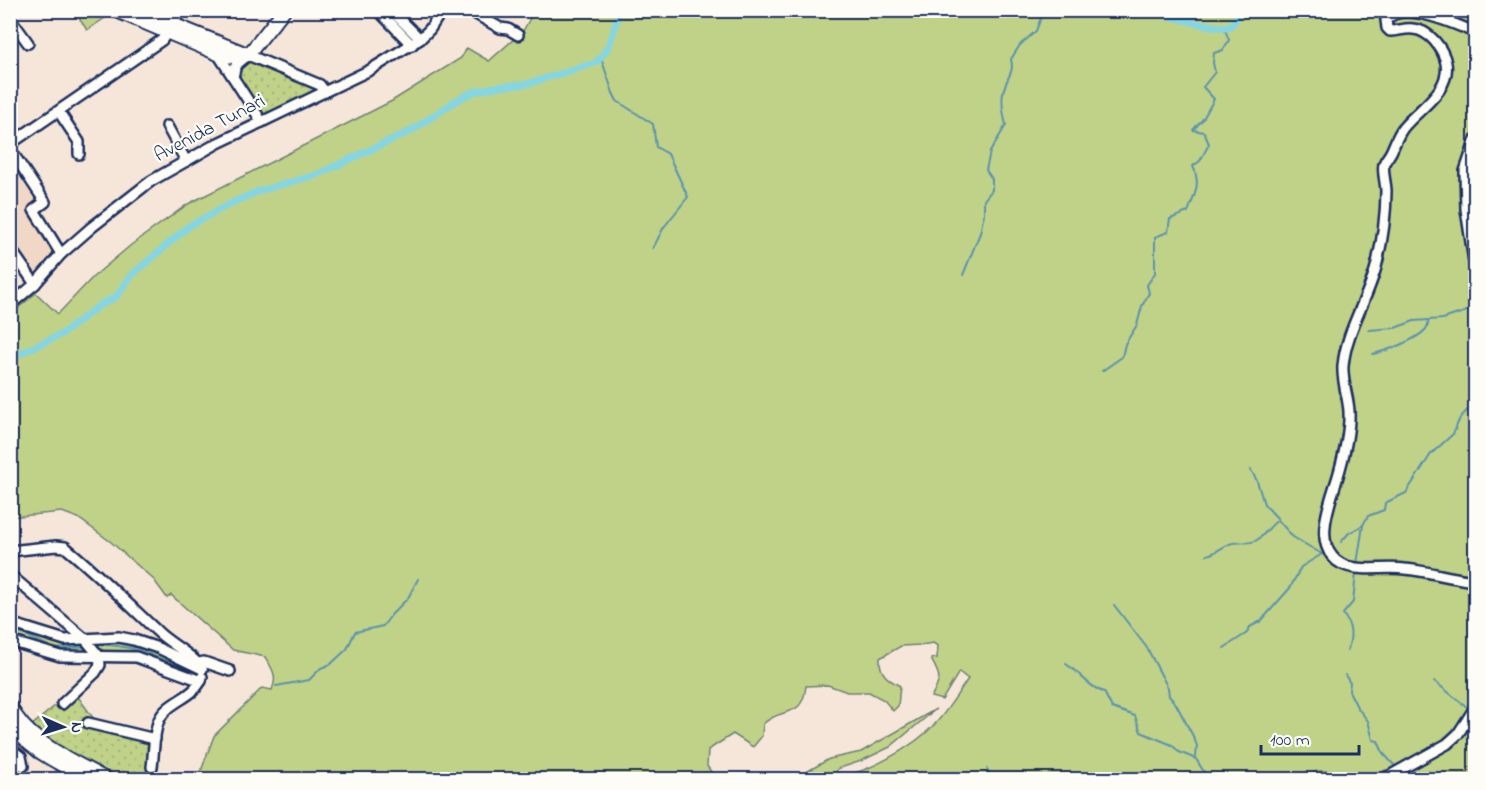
<svg xmlns="http://www.w3.org/2000/svg" width="1486" height="790" viewBox="0 0 1486 790" font-family="'Indie Flower',sans-serif">
	<style>
		.built { fill: #f1d7c6 }
		.grass { fill: #bfd288; stroke: #6d8073; stroke-width: 1.5 }
		.park { fill: url(#park-dots); stroke: #6d8073; stroke-width: 1.5 }
		.lines { fill: none; stroke-linecap: round; stroke-linejoin: round }
		.stream { stroke: #5b93ae; stroke-width: 2 }
		.canal { stroke: #86d5e3; stroke-width: 7 }
		.minor-casing { stroke: #1b2f5e; stroke-width: 14 }
		.major-casing { stroke: #1b2f5e; stroke-width: 16 }
		.minor { stroke: #fdfcf7; stroke-width: 9 }
		.major { stroke: #fdfcf7; stroke-width: 12 }
		.labels { text-anchor: middle; dominant-baseline: central; stroke-width: 4.5; stroke-linejoin: round; paint-order: stroke }
		.street-label { font-size: 20px; fill: #1b2f5e; stroke: #fdfcf7 }
	</style>
	<defs>
		<pattern id="park-dots" width="8" height="8" patternUnits="userSpaceOnUse" patternTransform="scale(1.5)"><rect width="8" height="8" fill="#bfd288"/><path d="M2 2h.1M6 6h.1" fill="none" stroke="#a4b578" stroke-width="1.8" stroke-linecap="round"/></pattern>
	</defs>
	<rect width="100%" height="100%" fill="#f6e6da"/>
	<filter id="ink" filterUnits="userSpaceOnUse"><feTurbulence type="fractalNoise" baseFrequency=".0167" numOctaves="2"/><feDisplacementMap in="SourceGraphic" scale="12" xChannelSelector="R" yChannelSelector="G"/><feConvolveMatrix kernelMatrix="1 2 1 2 8 2 1 2 1" color-interpolation-filters="sRGB"/></filter>
	<g filter="url(#ink)">
		<polygon class="built" points="10,163 37,203 28,210 55,252 36,274 33,275 11,241"/>
		<g class="grass">
			<polygon points="74,11 103,11 111,14 87,30"/>
			<path d="M 534,11 L 1475,11 L 1475,126 L 1459,179 L 1465,243 L 1476,296 L 1475,779 L 1403,779 L 1385,770 C 1366,787 1343,770 1320,771 C 1314,771 1308,775 1302,778 L 1304,780 L 794,779 L 829,759 L 861,752 L 936,709 L 890,747 L 861,761 L 837,769 L 836,776 C 864,776 914,746 934,725 C 947,712 957,694 968,679 L 959,672 L 942,700 L 931,697 C 942,678 941,677 931,659 L 937,658 L 938,646 L 933,643 L 921,645 L 901,646 L 880,658 C 879,673 887,679 900,686 L 898,706 L 893,711 L 884,700 L 869,692 L 847,692 L 828,685 L 806,686 C 802,721 783,705 763,724 L 762,736 L 753,747 L 733,734 L 708,750 L 707,766 L 716,779 L 729,779 L 198,779 L 214,736 L 262,688 L 272,690 C 278,676 272,668 265,657 L 233,650 L 171,595 L 167,598 L 154,580 L 111,542 L 78,518 L 62,512 L 11,517 L 11,314 L 36,293 L 58,314 L 93,277 L 131,245 L 188,204 L 392,101 L 461,58 L 467,48 L 489,61 L 523,31 Z"/>
			<polygon points="10,627 70,645 85,644 91,650 89,652 62,652 11,636"/>
			<polygon points="114,642 164,655 199,671 197,675 136,653 103,652 94,643"/>
		</g>
		<g class="park">
			<polygon points="249,60 319,88 318,92 264,116 261,116 237,79 239,67"/>
			<polygon points="76,694 94,719 86,719 84,724 152,742 147,779 112,775 48,740 30,727 56,705 61,708"/>
		</g>
		<g class="lines">
			<g class="stream">
				<polyline points="601,58 613,93 617,101 653,124 656,147 668,154 688,197 664,227 653,248"/>
				<path d="M 963,275 L 980,233 L 984,214 L 984,200 L 992,190 L 992,179 L 986,170 L 990,152 L 1006,125 C 1003,113 1000,97 1005,86 C 1009,74 1014,72 1011,59 L 1020,45 L 1036,31 L 1042,15 L 1050,10"/>
				<polyline points="1369,330 1395,328 1414,321 1443,319 1476,308"/>
				<path d="M 1373,354 C 1386,351 1417,340 1426,329 C 1428,327 1428,323 1429,320"/>
				<path d="M 1102,371 L 1122,357 L 1125,344 L 1137,325 L 1142,306 L 1149,293 L 1147,285 L 1155,273 L 1155,237 L 1168,232 L 1170,219 L 1188,212 C 1195,194 1201,185 1193,166 L 1200,161 L 1209,144 L 1204,132 L 1193,130 L 1203,119 L 1214,99 L 1203,87 L 1215,72 L 1213,63 L 1214,53 L 1223,50 L 1229,40 L 1224,27"/>
				<polyline points="1251,470 1257,481 1264,504 1278,519"/>
				<polyline points="1341,542 1349,533 1363,525 1368,516 1384,510 1385,503 1406,493 1431,454 1453,434 1460,418 1476,401"/>
				<path d="M 1207,555 C 1216,553 1226,544 1233,543 C 1242,541 1249,545 1257,540 C 1265,535 1270,525 1278,520 L 1293,537 L 1322,554 L 1301,567 L 1290,588 L 1261,621 L 1250,627 L 1247,633 L 1224,648"/>
				<polyline points="1357,564 1363,525"/>
				<polyline points="1114,605 1147,648 1168,688 1169,696 1176,704 1194,738 1197,746 1196,757"/>
				<polyline points="10,631 26,635 54,649 85,647"/>
				<path d="M 102,645 C 139,645 164,662 198,674"/>
				<path d="M 1347,650 C 1353,637 1352,626 1343,614 L 1353,602 L 1356,573"/>
				<path d="M 1066,664 C 1079,672 1091,689 1104,692 L 1112,708 L 1135,716 L 1141,732 L 1172,745 L 1179,752 L 1196,759 L 1209,780"/>
				<polyline points="1345,675 1350,683 1349,691 1357,707 1368,721 1373,740 1378,741 1383,753 1394,765"/>
				<polyline points="1434,681 1467,707"/>
				<polyline points="276,686 309,680 321,668 331,664 347,649 355,632 383,626 392,614 408,598 418,579"/>
				<polyline points="1474,719 1476,721"/>
				<polyline points="10,734 34,757 55,768"/>
				<polyline points="987,769 994,780"/>
				<polyline points="1403,772 1406,780"/>
				<polyline points="65,774 76,780"/>
			</g>
			<g class="canal">
				<path d="M 1141,10 C 1169,14 1202,28 1229,27 L 1235,21 L 1240,10"/>
				<path d="M 10,358 L 62,334 L 100,305 L 116,297 L 132,275 L 189,226 L 234,202 L 259,191 L 316,175 L 411,131 L 457,100 L 473,92 L 495,87 L 527,84 L 595,63 C 611,50 614,30 619,10"/>
			</g>
			<defs>
				<g id="minor">
					<polyline points="378,10 412,45"/>
					<polyline points="391,10 420,39"/>
					<polyline points="469,10 500,28 508,29 518,35"/>
					<polyline points="10,18 28,43"/>
					<path d="M 1476,33 C 1456,24 1403,0 1386,20 L 1387,28 L 1390,31 C 1398,31 1405,28 1413,29 C 1429,30 1443,48 1446,63 C 1451,91 1418,109 1403,128 C 1397,136 1395,144 1391,152 C 1389,156 1385,160 1384,164 C 1382,172 1386,183 1386,191 C 1386,217 1382,243 1376,267 C 1367,301 1346,331 1343,366 C 1342,382 1348,396 1349,411 C 1350,430 1345,451 1340,469 C 1334,493 1314,535 1332,556 C 1337,563 1347,567 1356,568 C 1371,570 1389,567 1405,569 C 1426,571 1447,577 1468,580 L 1476,584"/>
					<polyline points="218,54 262,122"/>
					<polyline points="233,77 236,65 248,55 320,85 325,92"/>
					<polyline points="59,112 79,142 79,154"/>
					<polyline points="167,126 186,161"/>
					<polyline points="1476,139 1465,171 1466,209 1476,275"/>
					<polyline points="10,144 162,40 181,10"/>
					<polyline points="10,149 45,202 34,210 61,254"/>
					<polyline points="10,248 35,284"/>
					<polyline points="10,305 35,284 61,254 92,227 151,181 218,143 370,70 420,39 430,29 442,10"/>
					<path d="M 10,551 L 56,546 L 65,547 C 98,574 128,604 159,633 C 172,645 193,655 202,669"/>
					<polyline points="10,575 85,639 99,656 100,665 95,673 62,704"/>
					<polyline points="10,623 65,640 119,637 134,640 158,648 202,669"/>
					<polyline points="10,641 60,656 136,657 201,681"/>
					<polyline points="199,663 204,662 230,671"/>
					<polyline points="88,723 155,739"/>
					<polyline points="10,748 21,757 23,766"/>
					<path d="M 152,767 C 154,753 153,734 159,720 C 168,700 196,698 202,677"/>
					<polyline points="1382,780 1447,744 1458,734 1476,706"/>
				</g>
				<g id="major">
					<polyline points="114,10 218,54 237,58 248,55"/>
					<polyline points="138,10 247,54"/>
					<polyline points="248,55 284,10"/>
					<path d="M 10,706 C 28,743 73,760 107,780"/>
					<path d="M 10,722 C 28,751 61,764 90,780"/>
				</g>
			</defs>
			<use href="#minor" class="minor-casing"/>
			<use href="#major" class="major-casing"/>
			<use href="#minor" class="minor"/>
			<use href="#major" class="major"/>
		</g>
	</g>
	<g class="labels">
		<g class="street-label">
			<text transform="translate(210 129) rotate(-28)">Avenida Tunari</text>
		</g>
	</g>
	<rect width="1486" height="790" fill="none" stroke="#fdfcf7" stroke-width="36"/>
	<rect x="18" y="18" width="1450" height="754" fill="none" stroke="#1b2f5e" stroke-width="2" filter="url(#ink)"/>
	<g transform="translate(63 727) rotate(93)" stroke="#fdfcf7" stroke-width="4.5" paint-order="stroke">
	<path d="M0-4.5L10 22L0 15L-10 22Z" fill="#1b2f5e"/>
	<text y="-9" font-size="16" font-weight="bold" text-anchor="middle" fill="#1b2f5e">N</text>
	</g>
	<path d="M1261 745v9h98v-9" fill="none" stroke="#1b2f5e" stroke-width="3"/>
	<text x="1270" y="745" font-size="18" fill="#1b2f5e" stroke="#fdfcf7" stroke-width="4.5" paint-order="stroke">100 m</text>
</svg>
